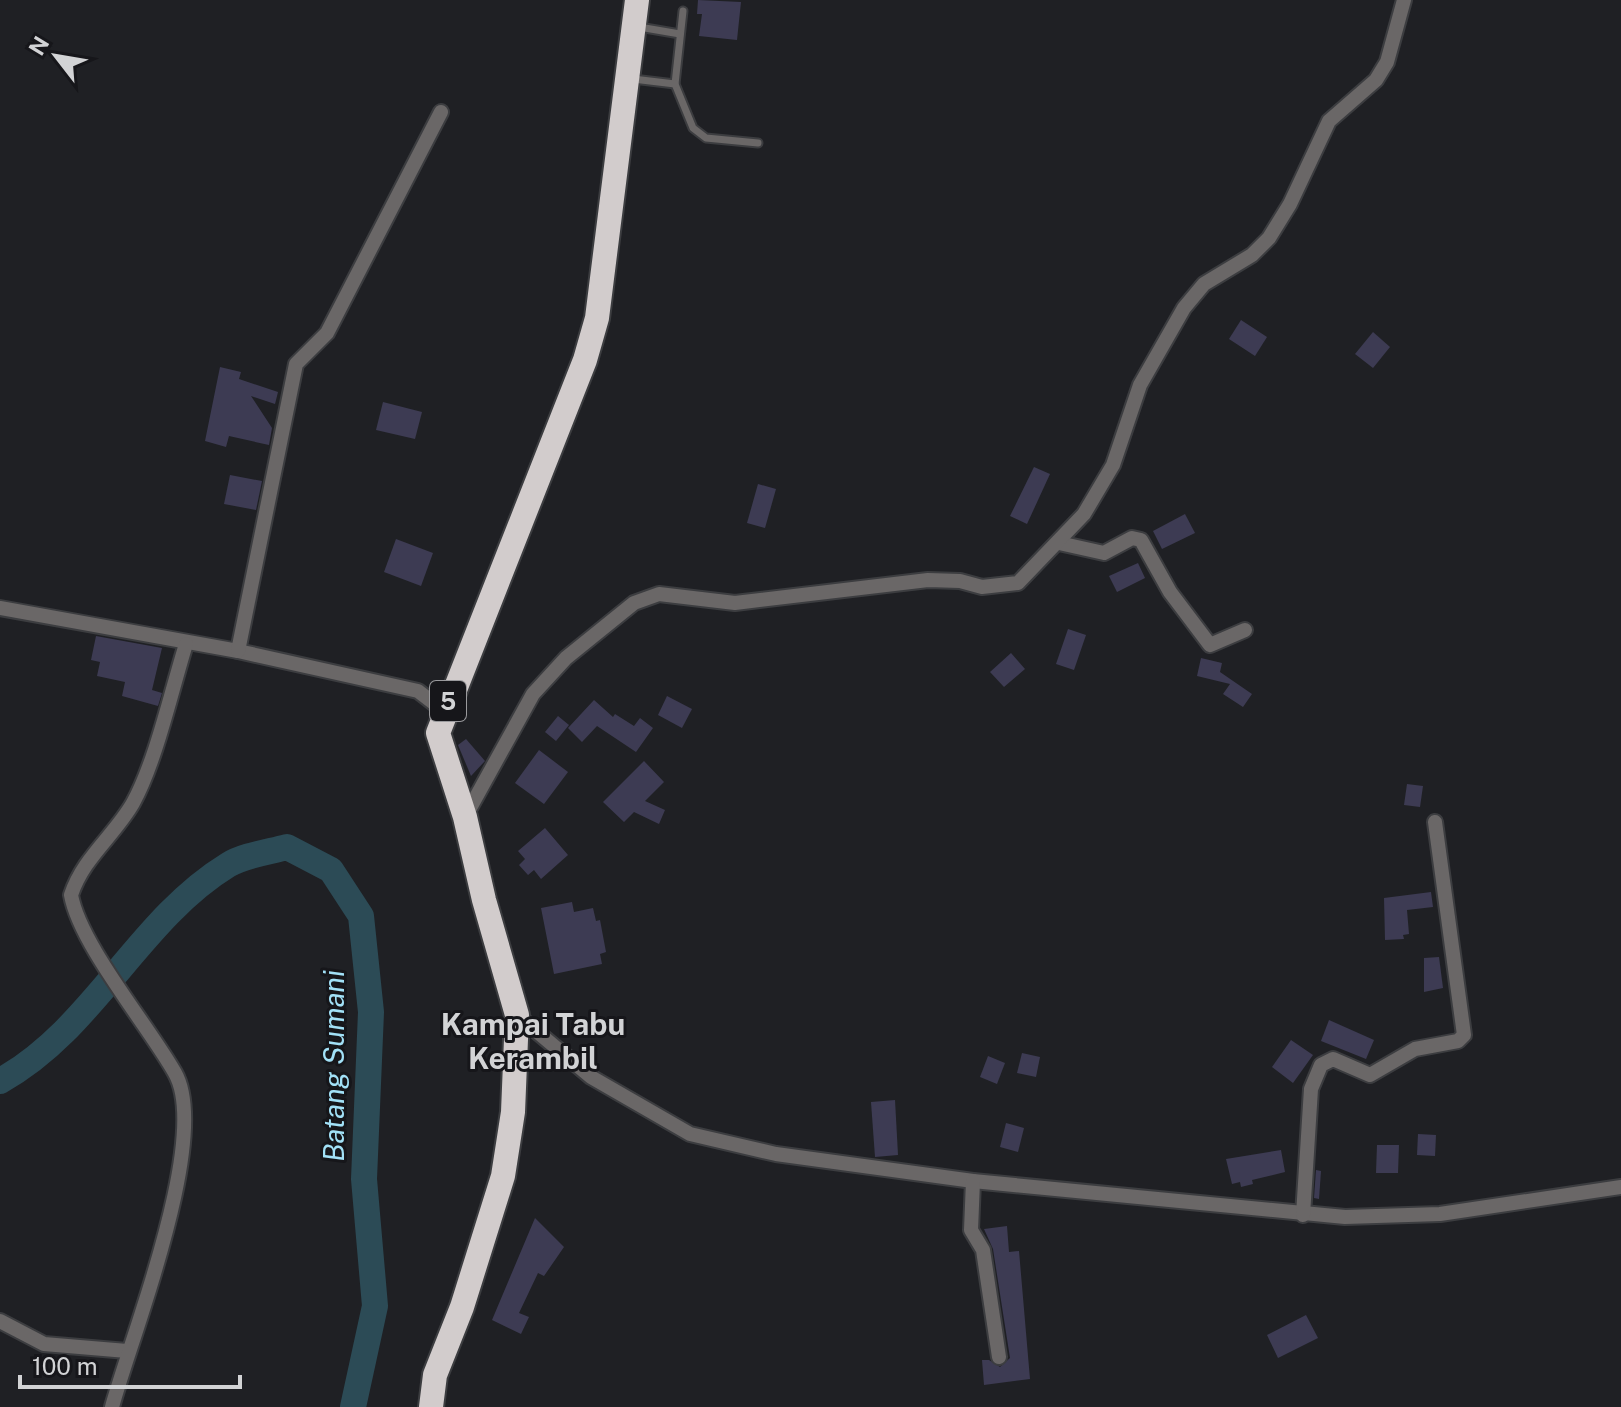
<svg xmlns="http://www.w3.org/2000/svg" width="1621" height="1407" viewBox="0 0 1621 1407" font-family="'Public Sans',sans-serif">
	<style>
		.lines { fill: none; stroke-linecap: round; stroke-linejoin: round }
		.river { stroke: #2c4b56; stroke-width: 26 }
		.building { fill: #3d3b53 }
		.lane-casing { stroke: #3c3d40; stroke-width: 11 }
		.street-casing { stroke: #3c3d40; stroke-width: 18 }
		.highway-casing { stroke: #3c3d40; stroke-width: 28 }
		.lane { stroke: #6a6767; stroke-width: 7 }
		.street { stroke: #6a6767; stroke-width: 14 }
		.highway { stroke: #d2cccc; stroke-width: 24 }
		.labels { text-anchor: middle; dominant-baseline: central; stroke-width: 6; stroke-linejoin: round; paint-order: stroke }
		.shield { fill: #16161a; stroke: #9a9a9d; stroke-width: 2 }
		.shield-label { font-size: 24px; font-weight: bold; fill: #d2d3d5 }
		.water-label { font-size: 28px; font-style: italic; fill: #a2e1f7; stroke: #16161a }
		.quarter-label { font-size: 30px; font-weight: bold; fill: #d2d3d5; stroke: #16161a }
	</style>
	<rect width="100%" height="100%" fill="#1f2024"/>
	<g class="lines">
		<path class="river" d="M 0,1081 C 93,1030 138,920 228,865 C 244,855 269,852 287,847 L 331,870 L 361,916 L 371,1012 L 364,1179 L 375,1306 L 353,1407"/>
	</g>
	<g class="building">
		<polygon points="698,0 741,2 737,40 699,36 702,14 697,14"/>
		<polygon points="1241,320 1267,337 1255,356 1229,339"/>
		<polygon points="1373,332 1390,347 1373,368 1355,354"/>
		<polygon points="220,367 241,372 239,379 278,392 275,404 251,396 272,428 269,445 229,436 226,447 205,441"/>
		<polygon points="383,402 422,412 415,439 376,430"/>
		<polygon points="1034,467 1050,474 1027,524 1010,516"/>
		<polygon points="230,475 262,481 256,510 224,504"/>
		<polygon points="758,484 776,489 765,528 747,523"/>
		<polygon points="1185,514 1195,533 1162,549 1153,531"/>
		<polygon points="396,539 433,553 421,586 384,572"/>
		<polygon points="1138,563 1145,578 1117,592 1109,576"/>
		<polygon points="1068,629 1086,635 1074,670 1056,664"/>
		<polygon points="96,636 162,648 152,690 162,693 158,706 122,696 125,682 97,676 100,662 91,660"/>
		<polygon points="1011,653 1025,669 1004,687 990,672"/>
		<polygon points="1201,658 1222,663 1220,672 1252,694 1243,707 1223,694 1230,684 1197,676"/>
		<polygon points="667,696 692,709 682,728 658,715"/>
		<polygon points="594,700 613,717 615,714 634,726 640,718 653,728 636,752 597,726 582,742 568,728"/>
		<polygon points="558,716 569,725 556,741 545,732"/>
		<polygon points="466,739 485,761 471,776 458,745"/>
		<polygon points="539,750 568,772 544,804 515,783"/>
		<polygon points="644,761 664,782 645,801 665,810 659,824 634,812 624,822 603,802"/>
		<polygon points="1407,784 1423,786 1420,807 1404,805"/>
		<polygon points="545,828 568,855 541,879 534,870 528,875 519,865 525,859 518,851"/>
		<polygon points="1431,892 1433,907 1407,910 1409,934 1403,935 1404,939 1385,940 1384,898"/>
		<polygon points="572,902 574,912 593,908 596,921 600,920 606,952 600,954 602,964 554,974 541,908"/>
		<polygon points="1439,957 1443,988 1424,992 1424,958"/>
		<polygon points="1329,1020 1374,1040 1366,1059 1321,1041"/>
		<polygon points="1291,1040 1313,1055 1293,1083 1272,1067"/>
		<polygon points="1022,1053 1040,1057 1036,1077 1017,1073"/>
		<polygon points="988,1056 1005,1063 997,1084 980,1077"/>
		<polygon points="895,1100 898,1155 875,1157 871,1102"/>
		<polygon points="1006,1123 1024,1128 1018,1152 1000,1147"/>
		<polygon points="1418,1134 1436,1135 1435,1156 1417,1155"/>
		<polygon points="1377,1145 1399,1145 1398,1173 1376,1173"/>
		<polygon points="1281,1150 1285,1172 1252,1180 1253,1184 1241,1187 1240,1182 1232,1184 1226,1159"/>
		<polygon points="1316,1170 1321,1171 1319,1199 1314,1198"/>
		<polygon points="535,1218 564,1247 544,1276 538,1273 519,1313 529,1317 521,1334 492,1320"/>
		<polygon points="1007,1226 1009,1252 1019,1251 1030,1379 984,1385 982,1360 989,1360 1000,1367 1010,1358 993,1249 984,1229"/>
		<polygon points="1306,1315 1318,1338 1278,1358 1267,1335"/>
	</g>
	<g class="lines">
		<defs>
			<g id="lane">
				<polyline points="683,11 675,84 693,128 706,138 758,143"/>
				<polyline points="639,27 680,34"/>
				<polyline points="633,79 675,84"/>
			</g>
			<g id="street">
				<polyline points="1059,543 1104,553 1132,538 1141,540 1170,592 1210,645 1245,630"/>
				<polyline points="0,608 238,651 418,691 444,711"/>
				<polyline points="238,651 296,364 327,333 441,112"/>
				<polyline points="465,817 533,694 566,658 634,603 659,594 735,603 928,580 960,581 982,587 1018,583 1084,514 1113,465 1140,385 1184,308 1204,284 1252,255 1269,238 1290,204 1329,121 1376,80 1387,62 1404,0"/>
				<polyline points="517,1015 591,1077 690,1134 776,1154 973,1181 1345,1217 1440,1214 1621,1187"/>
				<polyline points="973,1181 971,1230 983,1250 999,1357"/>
				<polyline points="1303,1215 1311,1089 1321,1065 1333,1059 1370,1075 1415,1049 1458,1041 1464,1035 1435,822"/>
				<polyline points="0,1321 44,1344 127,1351"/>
				<path d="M 112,1407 C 132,1334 211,1137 175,1073 C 148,1025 80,945 71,895 C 83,858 114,836 133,803 C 156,761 171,692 186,644"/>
			</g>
			<polyline id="highway" points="431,1407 435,1375 462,1307 503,1176 513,1112 517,1015 484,900 465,817 438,733 585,360 597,318 637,0"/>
		</defs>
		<use href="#lane" class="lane-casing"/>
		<use href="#street" class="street-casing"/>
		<use href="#highway" class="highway-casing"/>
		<use href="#lane" class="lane"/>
		<use href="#street" class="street"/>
		<use href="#highway" class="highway"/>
	</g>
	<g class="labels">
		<rect class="shield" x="430" y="681" width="36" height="40" rx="6"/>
		<g class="shield-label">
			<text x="448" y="701">5</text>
		</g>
		<g class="water-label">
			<text transform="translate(333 1066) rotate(-90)">Batang Sumani</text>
		</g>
		<g class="quarter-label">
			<text x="533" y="1024">Kampai Tabu<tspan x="533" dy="34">Kerambil</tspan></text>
		</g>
	</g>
	<g transform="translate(56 56) rotate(301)" stroke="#16161a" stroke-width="6" paint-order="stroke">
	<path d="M0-6L14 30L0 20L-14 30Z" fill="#d2d3d5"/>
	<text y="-12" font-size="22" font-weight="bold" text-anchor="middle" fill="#d2d3d5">N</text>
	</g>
	<path d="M20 1375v12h220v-12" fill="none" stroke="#d2d3d5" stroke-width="4"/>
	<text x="32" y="1375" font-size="24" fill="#d2d3d5" stroke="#16161a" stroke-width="6" paint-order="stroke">100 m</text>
</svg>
